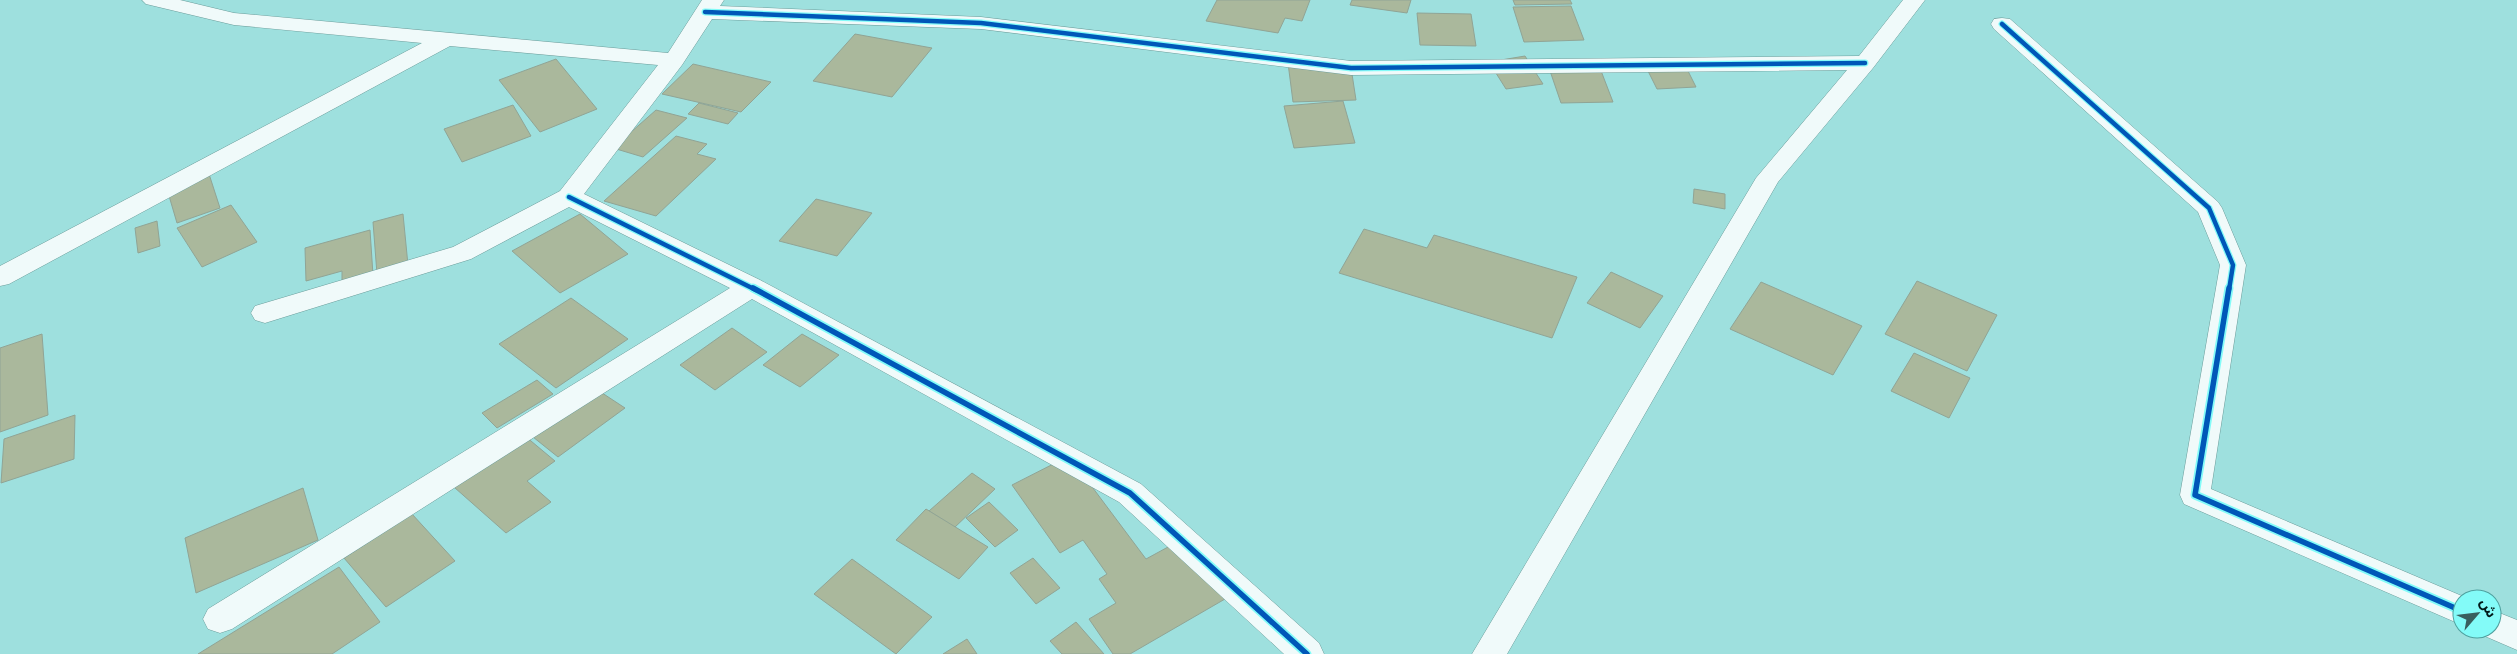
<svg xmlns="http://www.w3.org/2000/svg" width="2517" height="654" viewBox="0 0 2517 654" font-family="Arial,'Noto Sans Arabic',sans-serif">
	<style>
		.building { fill: #aab89c; stroke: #90a495 }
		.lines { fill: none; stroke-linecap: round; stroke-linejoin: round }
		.street-casing { stroke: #6b9c9a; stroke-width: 1 }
		.street { fill: #f0fafa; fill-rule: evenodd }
		.cycleway-far1-casing { stroke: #83fbf8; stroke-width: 7 }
		.cycleway-casing { stroke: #83fbf8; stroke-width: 9 }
		.cycleway-far1 { stroke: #0057b8; stroke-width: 4.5 }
		.cycleway { stroke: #0057b8; stroke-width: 5.5 }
	</style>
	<rect width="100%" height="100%" fill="#9ee0de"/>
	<g class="building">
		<polygon points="1217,0 1310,0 1302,21 1285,18 1278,33 1206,21"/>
		<polygon points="1352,0 1411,0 1407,13 1350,5"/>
		<polygon points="1513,0 1570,0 1572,4 1515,5"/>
		<polygon points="1571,6 1584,40 1524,42 1513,7"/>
		<polygon points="1417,13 1471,14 1476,46 1420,45"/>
		<polygon points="855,34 932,48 892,97 813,81"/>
		<polygon points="1525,56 1543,84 1506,89 1489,62"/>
		<polygon points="556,59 597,109 540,132 499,80"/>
		<polygon points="1682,59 1696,87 1657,89 1643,61"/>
		<polygon points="1350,61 1356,100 1293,102 1288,63"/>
		<polygon points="1598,63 1613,102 1561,103 1548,65"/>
		<polygon points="693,64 771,82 741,112 662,94"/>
		<polygon points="1343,101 1355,143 1294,148 1284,106"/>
		<polygon points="699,103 738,113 728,124 688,114"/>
		<polygon points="513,105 531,136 462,162 444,129"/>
		<polygon points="656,110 687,118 643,157 613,148"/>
		<polygon points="676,136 707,144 697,154 716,159 656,216 604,201"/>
		<polygon points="209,174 220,208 177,223 167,189"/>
		<polygon points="1694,189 1725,194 1725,209 1693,203"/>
		<polygon points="816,199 872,213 837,256 779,241"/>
		<polygon points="231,205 257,242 202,267 177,228"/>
		<polygon points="403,214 408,265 377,274 373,222"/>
		<polygon points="580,214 628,254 560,293 512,251"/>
		<polygon points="157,221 160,246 138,253 135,228"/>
		<polygon points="1364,229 1427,248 1434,235 1577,277 1552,338 1339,273"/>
		<polygon points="370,230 373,275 342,284 342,271 306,281 305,248"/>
		<polygon points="1611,272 1663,296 1640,328 1587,303"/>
		<polygon points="1917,281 1997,315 1967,371 1885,334"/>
		<polygon points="1761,282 1862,326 1833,375 1730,329"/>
		<polygon points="571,298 628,339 556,388 499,344"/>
		<polygon points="732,328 767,352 715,390 680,365"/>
		<polygon points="42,334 48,415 0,432 0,348"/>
		<polygon points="802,334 839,355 800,387 763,365"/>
		<polygon points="1914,353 1970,378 1949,418 1891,391"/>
		<polygon points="537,380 553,394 497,428 482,413"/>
		<polygon points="593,387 625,408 558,457 528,433"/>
		<polygon points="75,415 74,459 1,483 4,439"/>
		<polygon points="519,431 555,461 527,481 551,502 506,533 446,480"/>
		<polygon points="1069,456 1146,559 1179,541 1225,599 1130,654 1113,654 1089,619 1116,603 1099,579 1107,574 1083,540 1060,553 1012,485"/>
		<polygon points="972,473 995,489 954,528 929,511"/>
		<polygon points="303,488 318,540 196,593 185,538"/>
		<polygon points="989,502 1018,530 995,547 966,518"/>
		<polygon points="926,509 988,547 959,579 896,540"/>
		<polygon points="412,514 455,561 386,607 344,558"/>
		<polygon points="1033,558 1060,588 1036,604 1010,573"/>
		<polygon points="852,559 932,617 896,654 814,594"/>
		<polygon points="339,567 380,622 332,654 198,654"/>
		<polygon points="1076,622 1104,654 1062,654 1050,641"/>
		<polygon points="967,639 977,654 943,654"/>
	</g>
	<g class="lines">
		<defs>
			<g id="street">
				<polygon points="142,0 180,0 234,13 668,53 702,0 724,0 720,6 981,17 1351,61 1859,56 1903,0 1925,0 1873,68 1778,182 1507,654 1472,654 1756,178 1847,70 1351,75 981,29 712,19 682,65 584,194 760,280 1141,484 1319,643 1324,654 1284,654 1119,502 752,299 232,629 220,633 208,629 203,619 208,609 730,288 569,207 471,259 265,323 255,320 251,313 255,306 453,247 560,191 658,65 450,46 9,284 0,286 0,266 422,43 234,25 146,4"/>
				<polygon points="2002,18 2010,19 2218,202 2222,208 2246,265 2211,489 2469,599 2462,599 2462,625 2184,504 2180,495 2220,265 2198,212 1994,29 1991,24 1994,19"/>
				<polygon points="2492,610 2517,620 2517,650 2480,634 2478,629 2492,629"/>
			</g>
		</defs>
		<use href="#street" class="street-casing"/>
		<use href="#street" class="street"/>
		<defs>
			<g id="cycleway-far1">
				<polyline points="705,12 981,23 1351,68 1865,63"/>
				<polyline points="2002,24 2209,208 2233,265 2229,290"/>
				<polyline points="569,197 756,290"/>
			</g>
			<g id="cycleway">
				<polyline points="753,288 1130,493 1307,654"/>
				<polyline points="2229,288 2195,495 2462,611"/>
			</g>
		</defs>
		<use href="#cycleway-far1" class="cycleway-far1-casing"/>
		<use href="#cycleway" class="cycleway-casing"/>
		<use href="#cycleway-far1" class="cycleway-far1"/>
		<use href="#cycleway" class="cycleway"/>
	</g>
	<g transform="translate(2477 614) rotate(62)"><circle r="24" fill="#83fbf8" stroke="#4fa19f"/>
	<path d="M0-4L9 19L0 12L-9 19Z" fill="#385f5e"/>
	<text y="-8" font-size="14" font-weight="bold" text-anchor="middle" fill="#011a19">ش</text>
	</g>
</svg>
